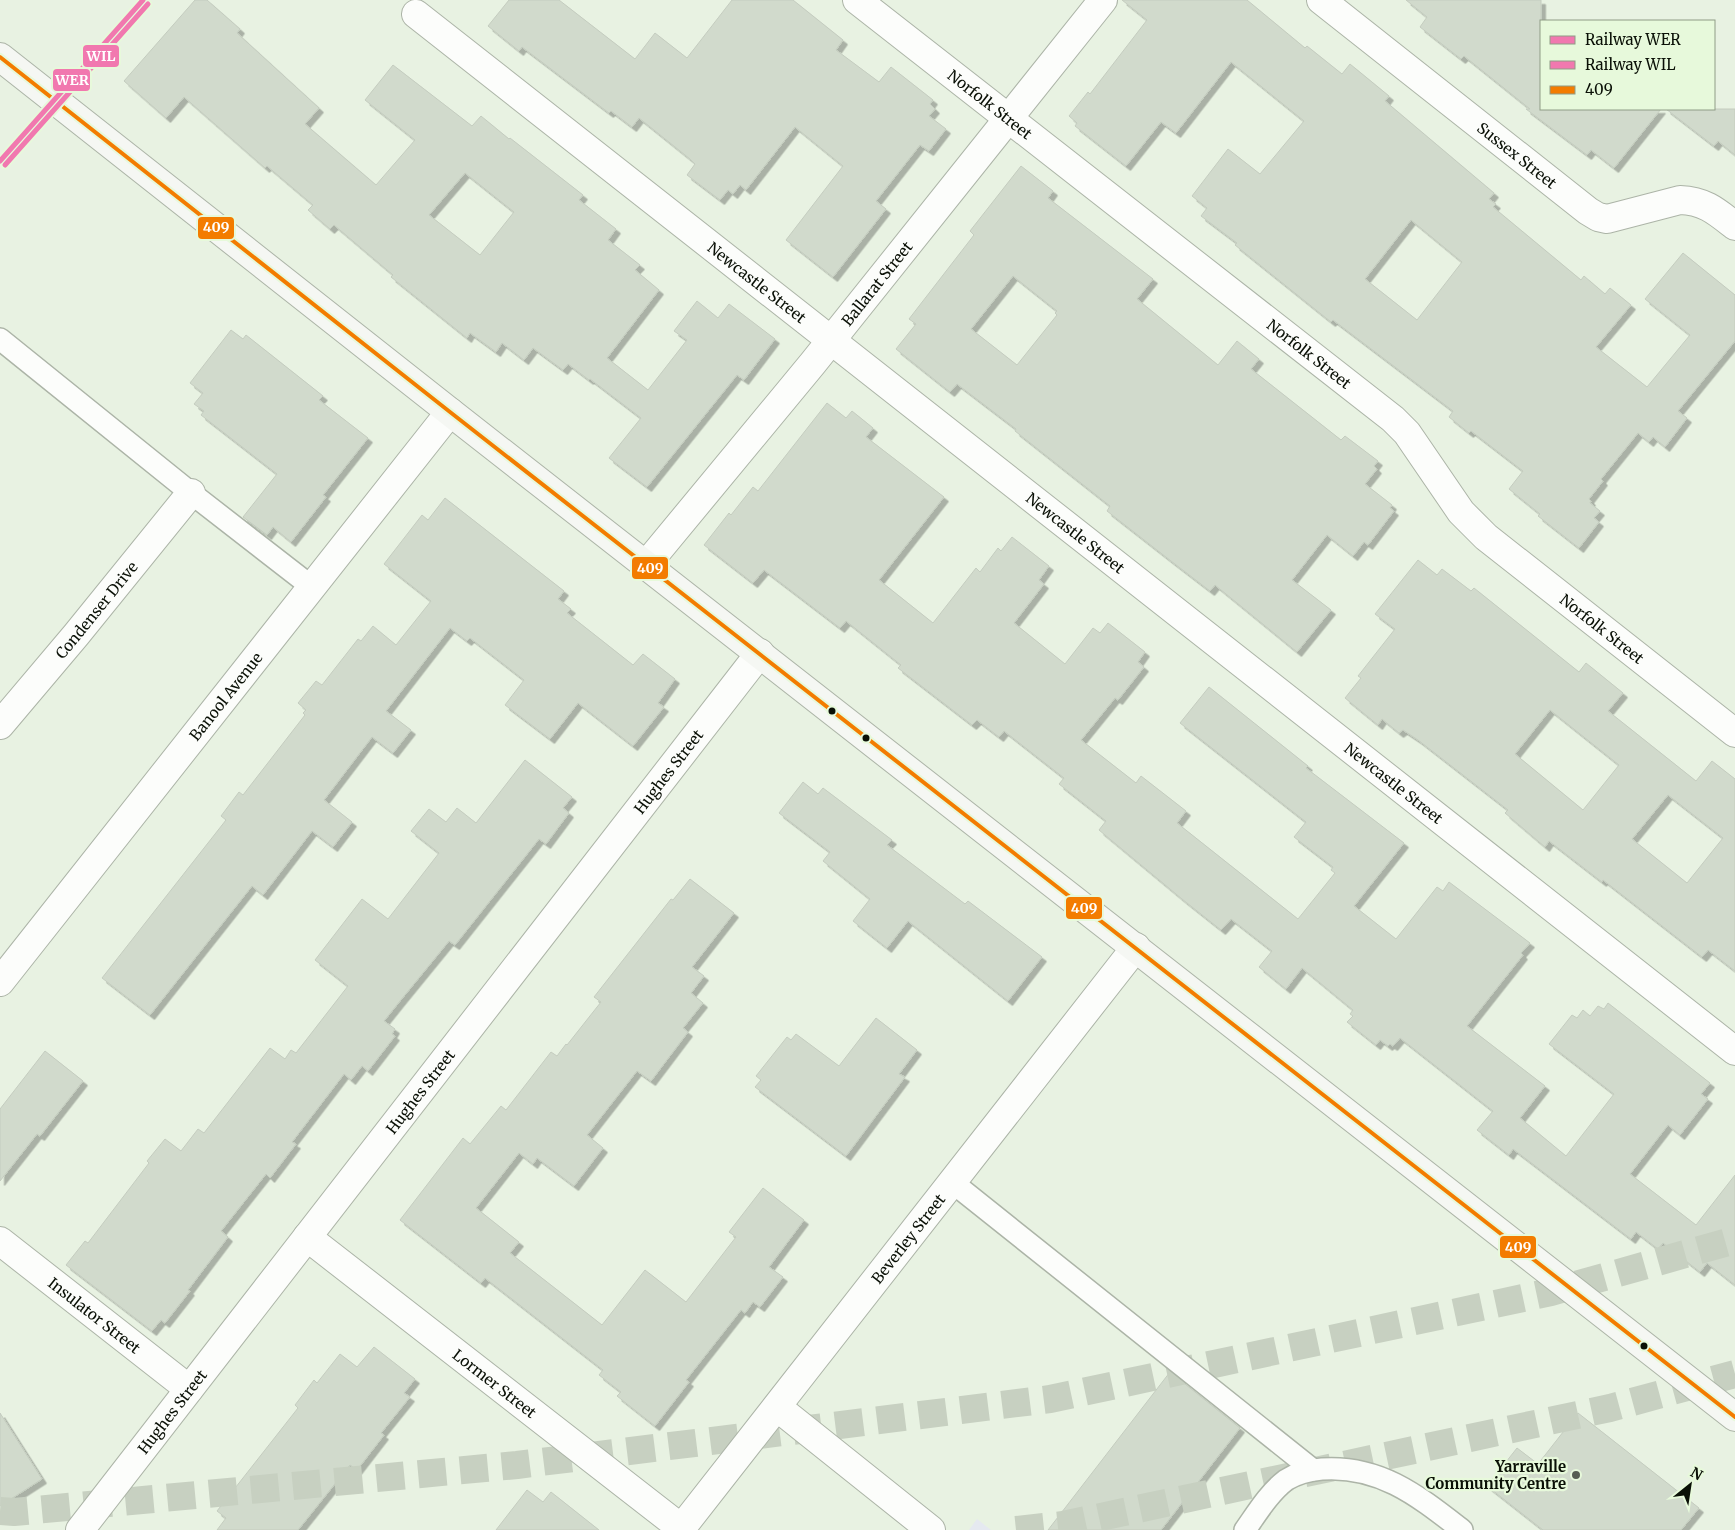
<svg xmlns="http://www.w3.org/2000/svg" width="1735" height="1530" viewBox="0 0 1735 1530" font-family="Merriweather,serif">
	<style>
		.green { fill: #e5e9f0 }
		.building { fill: #d1dacc; stroke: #c4ccbf; fill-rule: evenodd; filter: url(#shadow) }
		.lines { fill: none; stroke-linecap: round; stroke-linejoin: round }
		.motorway-tunnel { stroke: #c7d0c1; stroke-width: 28; stroke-dasharray: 28 14; stroke-linecap: butt }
		.service-casing { stroke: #acb4a7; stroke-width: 24 }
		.minor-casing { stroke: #acb4a7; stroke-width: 30 }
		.secondary-casing { stroke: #acb4a7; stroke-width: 30 }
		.service { stroke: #fcfdfb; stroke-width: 21 }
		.minor { stroke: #fcfdfb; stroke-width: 28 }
		.secondary { stroke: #f5f7f3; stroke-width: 28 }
		.bus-1-casing { stroke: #e7f9db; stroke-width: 8 }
		.bus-1 { stroke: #f37c00; stroke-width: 4 }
		.rail-1-casing { stroke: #e7f9db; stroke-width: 9 }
		.rail-2-casing { stroke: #e7f9db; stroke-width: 9 }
		.rail-1 { stroke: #f178af; stroke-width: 5 }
		.rail-2 { stroke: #f178af; stroke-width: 5 }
		.bus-dot { fill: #0a1006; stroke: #e7f9db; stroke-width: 2 }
		.poi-dot { fill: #585f53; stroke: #e7f9db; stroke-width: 2 }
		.labels { text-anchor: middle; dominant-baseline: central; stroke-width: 4.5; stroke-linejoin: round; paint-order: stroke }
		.street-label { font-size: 15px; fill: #0a1006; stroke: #e7f9db }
		.poi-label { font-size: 15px; font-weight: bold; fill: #0a1006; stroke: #e7f9db; text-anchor: end }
		.line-badge { stroke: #e7f9db; stroke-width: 2 }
		.badge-label { font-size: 14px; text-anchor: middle; font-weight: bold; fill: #fff }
	</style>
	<defs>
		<filter id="shadow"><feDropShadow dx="4.5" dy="4.5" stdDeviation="0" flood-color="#0004"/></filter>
	</defs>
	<rect width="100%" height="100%" fill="#e8f2e2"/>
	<polygon class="green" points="977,1519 991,1530 969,1530"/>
	<g class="building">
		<path d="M 195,0 L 207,0 L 240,29 L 237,33 L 319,108 L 305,124 L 376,185 L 415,140 L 365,100 L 393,65 L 472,126 L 481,116 L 509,139 L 510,138 L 583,195 L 579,200 L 616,229 L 608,240 L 640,265 L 635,270 L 659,290 L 607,358 L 648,390 L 687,340 L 674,331 L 697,301 L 718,318 L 729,304 L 775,339 L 744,380 L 737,375 L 647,487 L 609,458 L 641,418 L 590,379 L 589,380 L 568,364 L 563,370 L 533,348 L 524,360 L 502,343 L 496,352 L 470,333 L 467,338 L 391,277 L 393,275 L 334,225 L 330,229 L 308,210 L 313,205 L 267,166 L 265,168 L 184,97 L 166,118 L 124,81 ZM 465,173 L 514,212 L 480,255 L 429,215 Z"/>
		<polygon points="509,0 559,0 635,59 655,33 687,58 732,0 793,0 843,40 836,50 879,82 891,67 933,100 930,104 935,109 929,116 946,129 929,151 920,145 876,201 886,209 833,277 786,240 843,166 795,127 746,190 740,185 733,194 728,190 720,200 687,175 695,164 690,159 639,118 632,127 611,111 609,113 522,47 519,51 488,26"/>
		<path d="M 1122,0 L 1247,0 L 1305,48 L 1307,46 L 1342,74 L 1350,64 L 1389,96 L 1385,101 L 1494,193 L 1489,199 L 1496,204 L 1493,207 L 1581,280 L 1584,276 L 1605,294 L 1610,288 L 1631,305 L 1596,347 L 1647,387 L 1690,335 L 1645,299 L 1683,253 L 1735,295 L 1735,341 L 1678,411 L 1687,418 L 1665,447 L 1653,437 L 1649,442 L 1638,433 L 1601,479 L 1603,481 L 1589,499 L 1591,501 L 1590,503 L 1600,511 L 1594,518 L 1599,522 L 1579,548 L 1538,516 L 1540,514 L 1509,489 L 1523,471 L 1471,431 L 1469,433 L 1449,417 L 1453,411 L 1333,320 L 1331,322 L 1235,245 L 1237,243 L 1201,216 L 1207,208 L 1192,196 L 1228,149 L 1260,174 L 1304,121 L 1231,62 L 1176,133 L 1161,122 L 1126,166 L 1075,126 L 1077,123 L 1069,116 L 1088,92 L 1090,94 L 1147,20 ZM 1411,220 L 1462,262 L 1417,320 L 1365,279 Z"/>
		<polygon points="1406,0 1541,0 1541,109 1661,109 1614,168 1591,150 1587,155 1526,109 1530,109 1464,56 1461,59 1420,27 1427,17"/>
		<polygon points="1666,109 1735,109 1735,155 1718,141 1714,146"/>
		<path d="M 1021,166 L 1053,191 L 1048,198 L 1153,279 L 1137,299 L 1218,365 L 1237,341 L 1259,359 L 1251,369 L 1341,440 L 1345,436 L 1378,461 L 1374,466 L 1377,469 L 1365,484 L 1392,505 L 1390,508 L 1394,511 L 1368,545 L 1364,542 L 1353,556 L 1327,535 L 1292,580 L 1331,610 L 1297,652 L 1215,585 L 1210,591 L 1171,561 L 1107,511 L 1110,506 L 1015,431 L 1016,429 L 957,384 L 950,392 L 896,349 L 916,324 L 909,319 L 974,235 L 970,231 ZM 1013,276 L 1057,311 L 1055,313 L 1057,315 L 1017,365 L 971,329 Z"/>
		<polygon points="231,330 243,339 246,335 323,396 319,400 368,438 323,495 326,497 291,542 273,527 267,535 243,517 277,474 201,415 204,411 194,404 203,393 190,383"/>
		<polygon points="827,403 846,418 852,411 873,428 866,437 944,497 879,580 933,623 976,568 980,572 998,548 1001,551 1012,537 1049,566 1039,580 1044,584 1014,623 1065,664 1093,628 1100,633 1108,623 1145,652 1138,662 1144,667 1118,700 1115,698 1081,740 1136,783 1141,776 1186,811 1177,823 1298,919 1335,873 1331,870 1333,867 1294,837 1306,822 1180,723 1209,687 1308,766 1306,768 1404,843 1354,906 1396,939 1437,887 1443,891 1449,882 1530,943 1521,953 1523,955 1467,1026 1545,1086 1520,1118 1566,1156 1614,1094 1549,1044 1572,1015 1577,1018 1583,1010 1590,1016 1598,1006 1604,1009 1608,1003 1710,1083 1701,1094 1708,1099 1680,1135 1668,1125 1630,1174 1696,1225 1735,1175 1735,1285 1707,1263 1700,1272 1663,1243 1658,1249 1636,1232 1631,1239 1513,1149 1509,1155 1477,1130 1493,1111 1400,1038 1393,1046 1390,1044 1388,1046 1380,1040 1376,1045 1347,1022 1353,1016 1350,1014 1353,1010 1302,968 1286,989 1259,967 1272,951 1231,919 1221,930 1182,899 1099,830 1106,821 1059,784 1064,778 1004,731 999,737 977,720 972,725 898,668 901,665 846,621 840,628 764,570 753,583 704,545 729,513 731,515 753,487 758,491"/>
		<polygon points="445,498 564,591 558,599 571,609 567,613 633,665 643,654 675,679 658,703 664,707 633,746 578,703 550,739 505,705 524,680 470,638 467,641 450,628 386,711 411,730 393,753 372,737 324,800 352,822 333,847 312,831 263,895 252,886 150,1015 102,978 226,820 221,816 239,792 243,795 305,715 303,713 306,710 298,703 316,681 322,685 358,639 361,641 373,626 396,645 431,601 384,564 422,515 428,520"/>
		<path d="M 1418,560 L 1437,575 L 1442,569 L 1471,591 L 1474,588 L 1579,672 L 1586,663 L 1623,693 L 1608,711 L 1696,781 L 1712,761 L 1735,779 L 1735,971 L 1708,950 L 1702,957 L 1603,880 L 1602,882 L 1549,841 L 1545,847 L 1505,813 L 1508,810 L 1418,740 L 1403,730 L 1399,733 L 1382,719 L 1378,725 L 1345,698 L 1361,678 L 1358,676 L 1395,629 L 1375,614 ZM 1550,710 L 1619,765 L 1583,810 L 1515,754 ZM 1668,795 L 1723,838 L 1687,883 L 1632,839 Z"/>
		<polygon points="525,760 572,797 563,808 569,813 546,844 539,839 455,945 449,941 400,1001 384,1021 395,1029 392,1034 395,1036 368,1071 362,1066 351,1080 344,1074 292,1142 296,1144 270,1178 266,1174 221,1231 228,1237 188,1290 190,1291 165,1323 161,1320 152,1331 66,1265 85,1241 88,1243 149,1163 147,1161 165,1139 181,1151 198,1129 204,1133 270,1048 285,1059 291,1050 296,1053 348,986 315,960 362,899 388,919 439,853 411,831 429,809 446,822 457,808 476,823"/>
		<polygon points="803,782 818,794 823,788 892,840 887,845 965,904 968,901 1042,957 1008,1001 908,921 887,948 853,921 870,899 823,861 830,852 779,813"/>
		<polygon points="690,879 734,913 692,967 704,976 691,993 703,1003 683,1028 688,1032 651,1081 637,1071 587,1135 603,1148 574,1186 537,1158 533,1164 519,1153 476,1208 519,1242 510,1253 602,1325 645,1270 686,1302 736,1237 729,1232 763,1188 804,1220 769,1267 783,1277 760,1307 753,1302 745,1313 741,1310 686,1380 689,1382 655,1426 617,1396 621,1392 599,1375 603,1370 485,1278 481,1283 400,1220 463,1138 470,1144 501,1106 506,1110 551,1052 557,1056 566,1044 567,1045 601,1002 594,997 671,899 673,900"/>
		<polygon points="876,1018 917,1050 899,1074 905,1077 846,1156 755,1087 761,1080 756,1076 787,1037 791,1040 796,1034 839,1066"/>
		<polygon points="45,1051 83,1081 40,1136 37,1134 0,1181 0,1109"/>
		<polygon points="374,1347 415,1379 404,1393 410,1397 381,1433 384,1435 357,1470 350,1465 298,1530 217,1530 226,1518 217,1511 298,1408 295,1405 314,1380 317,1383 340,1354 357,1367"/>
		<polygon points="1170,1372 1240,1428 1161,1530 1048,1530"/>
		<polygon points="0,1413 42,1479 0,1506"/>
		<polygon points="1578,1413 1699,1508 1681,1530 1543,1530 1487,1486 1517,1448 1538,1464"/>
		<polygon points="527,1490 543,1502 551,1492 599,1530 496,1530"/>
	</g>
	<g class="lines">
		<g class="motorway-tunnel">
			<polyline points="0,1511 14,1512 517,1465 1050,1399 1551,1292 1735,1240"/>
			<polyline points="1016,1530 1063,1525 1610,1408 1735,1374"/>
		</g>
		<defs>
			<g id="service">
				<polyline points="0,339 191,493 312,587"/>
				<polyline points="952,1182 1313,1470"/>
				<path d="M 1245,1530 C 1257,1513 1269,1493 1286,1480 C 1297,1473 1310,1470 1322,1469 C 1380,1465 1418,1496 1462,1530"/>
			</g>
			<g id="minor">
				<path id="s1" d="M 857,0 L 1393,419 L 1407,433 L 1461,512 L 1486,537 L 1735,733"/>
				<path id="s2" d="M 1321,0 L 1588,211 L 1598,217 L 1607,219 L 1680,200 C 1705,201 1716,211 1735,226"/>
				<path id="s3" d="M 416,14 L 1735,1051"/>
				<path id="s4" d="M 646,565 L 813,363 L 1103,0"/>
				<path id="s5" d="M 0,725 L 76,635 L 191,493"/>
				<path id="s6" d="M 0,982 L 450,412"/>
				<path id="s7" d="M 307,1237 L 681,1528"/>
				<path id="s8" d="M 0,1241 L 189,1389"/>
				<polyline points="777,1407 931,1530"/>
				<path id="s9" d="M 80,1530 L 760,653"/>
				<path id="s10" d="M 680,1530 L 1136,947"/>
			</g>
			<polyline id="secondary" points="0,57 450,412 1735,1417"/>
		</defs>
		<use href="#service" class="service-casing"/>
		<use href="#minor" class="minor-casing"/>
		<use href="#secondary" class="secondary-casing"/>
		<use href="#service" class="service"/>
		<use href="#minor" class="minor"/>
		<use href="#secondary" class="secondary"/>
		<defs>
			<polyline id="bus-1" points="0,57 450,412 1735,1417"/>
		</defs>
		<use href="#bus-1" class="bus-1-casing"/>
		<use href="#bus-1" class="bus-1"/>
		<defs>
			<polyline id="rail-1" points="0,161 143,0"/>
			<polyline id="rail-2" points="5,165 148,4"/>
		</defs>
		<use href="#rail-1" class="rail-1-casing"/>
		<use href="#rail-2" class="rail-2-casing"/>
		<use href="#rail-1" class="rail-1"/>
		<use href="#rail-2" class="rail-2"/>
	</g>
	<g class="bus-dot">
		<circle cx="832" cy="711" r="4.5"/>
		<circle cx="866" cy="738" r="4.5"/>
		<circle cx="1644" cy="1346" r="4.5"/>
	</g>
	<circle class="poi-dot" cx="1576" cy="1475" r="5"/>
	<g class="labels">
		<g class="street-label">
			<text stroke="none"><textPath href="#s1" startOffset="169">Norfolk Street</textPath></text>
			<text stroke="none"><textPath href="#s2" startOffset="250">Sussex Street</textPath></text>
			<text stroke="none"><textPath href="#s3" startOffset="434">Newcastle Street</textPath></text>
			<text stroke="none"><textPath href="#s4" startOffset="364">Ballarat Street</textPath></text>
			<text stroke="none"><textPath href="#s1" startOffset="574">Norfolk Street</textPath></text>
			<text stroke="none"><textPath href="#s3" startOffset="839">Newcastle Street</textPath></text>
			<text stroke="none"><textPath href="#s5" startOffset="150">Condenser Drive</textPath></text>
			<text stroke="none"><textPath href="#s1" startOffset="979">Norfolk Street</textPath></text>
			<text stroke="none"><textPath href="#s6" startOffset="364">Banool Avenue</textPath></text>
			<text stroke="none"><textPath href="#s9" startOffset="960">Hughes Street</textPath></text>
			<text stroke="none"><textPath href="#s3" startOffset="1244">Newcastle Street</textPath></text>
			<text stroke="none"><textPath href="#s9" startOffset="555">Hughes Street</textPath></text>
			<text stroke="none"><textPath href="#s10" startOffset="370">Beverley Street</textPath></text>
			<text stroke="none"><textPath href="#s8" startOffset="120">Insulator Street</textPath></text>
			<text stroke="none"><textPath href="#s7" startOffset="238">Lormer Street</textPath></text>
			<text stroke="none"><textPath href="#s9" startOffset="150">Hughes Street</textPath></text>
		</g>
		<g class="poi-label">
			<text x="1566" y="1466">Yarraville<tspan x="1566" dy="17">Community Centre</tspan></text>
		</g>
	</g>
	<g class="line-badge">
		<rect x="82" y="44" width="38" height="24" rx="5" fill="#f178af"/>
		<rect x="52" y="68" width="39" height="24" rx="5" fill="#f178af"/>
		<rect x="197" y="216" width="38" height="24" rx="5" fill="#f37c00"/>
		<rect x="631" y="556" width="38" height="24" rx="5" fill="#f37c00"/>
		<rect x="1065" y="896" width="38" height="24" rx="5" fill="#f37c00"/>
		<rect x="1499" y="1235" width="38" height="24" rx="5" fill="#f37c00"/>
	</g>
	<g class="badge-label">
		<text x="101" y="61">WIL</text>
		<text x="72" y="85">WER</text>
		<text x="216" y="232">409</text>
		<text x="650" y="573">409</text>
		<text x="1084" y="913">409</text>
		<text x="1518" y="1252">409</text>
	</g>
	<rect x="1540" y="20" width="175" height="90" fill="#e7f9db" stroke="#8f9c86"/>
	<rect x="1550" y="36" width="25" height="8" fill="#f178af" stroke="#8f9c86"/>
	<text x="1585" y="45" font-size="15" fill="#0a1006">Railway WER</text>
	<rect x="1550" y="61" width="25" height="8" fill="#f178af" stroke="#8f9c86"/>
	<text x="1585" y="70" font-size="15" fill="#0a1006">Railway WIL</text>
	<rect x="1550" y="86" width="25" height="8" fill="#f37c00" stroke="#8f9c86"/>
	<text x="1585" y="95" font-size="15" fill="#0a1006">409</text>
	<g transform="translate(1690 1485) rotate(30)" stroke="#e7f9db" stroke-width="4" paint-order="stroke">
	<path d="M0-4L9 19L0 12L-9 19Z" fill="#0a1006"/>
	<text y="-8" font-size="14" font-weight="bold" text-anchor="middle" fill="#0a1006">N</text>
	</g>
</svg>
